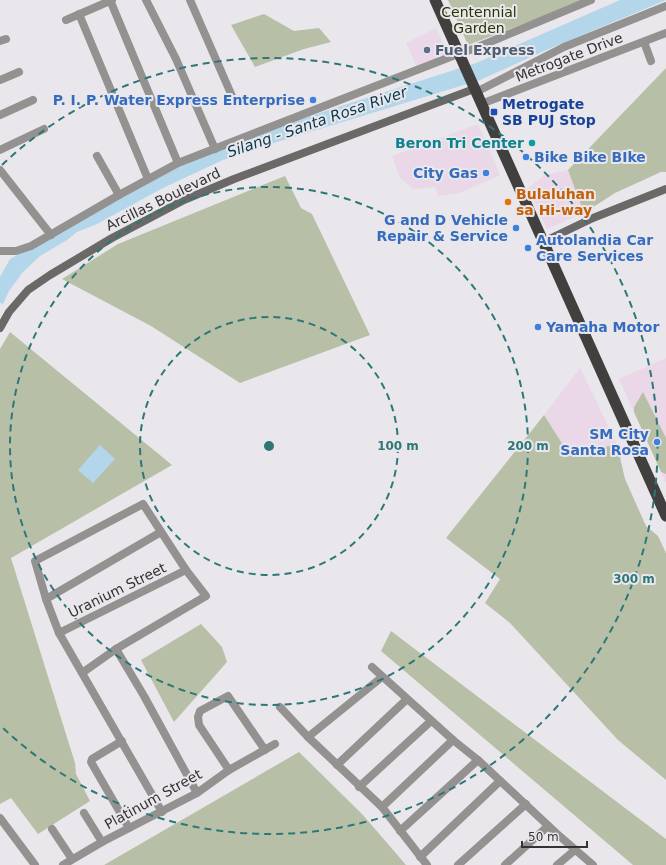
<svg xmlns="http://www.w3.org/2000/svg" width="666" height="865" viewBox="0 0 666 865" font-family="'DejaVu Sans',sans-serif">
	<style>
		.commercial { fill: #ead8e9 }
		.green { fill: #b7c0a7 }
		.water { fill: #b3d6ea }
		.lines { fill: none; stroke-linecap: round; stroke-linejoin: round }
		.minor { stroke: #939290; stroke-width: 8 }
		.secondary { stroke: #6a6967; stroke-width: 8 }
		.trunk { stroke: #42403e; stroke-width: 11 }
		.ring { fill: none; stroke: #2d7777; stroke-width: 2; stroke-dasharray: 7 5 }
		.service-dot { fill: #5c6f8a; stroke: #e9e7eb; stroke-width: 1.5 }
		.shop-dot { fill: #3f7fe0; stroke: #e9e7eb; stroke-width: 1.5 }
		.transit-dot { fill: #1a4fb4; stroke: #e9e7eb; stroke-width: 1.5 }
		.culture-dot { fill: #0f9aa8; stroke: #e9e7eb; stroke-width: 1.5 }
		.food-dot { fill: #e8710a; stroke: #e9e7eb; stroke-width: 1.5 }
		.labels { text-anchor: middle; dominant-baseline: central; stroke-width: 4; stroke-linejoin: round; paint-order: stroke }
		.park-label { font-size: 14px; fill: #273500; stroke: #e9e7eb }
		.service-label { font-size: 14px; font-weight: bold; fill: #4e5e75; stroke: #e9e7eb; text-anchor: start }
		.street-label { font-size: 14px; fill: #333234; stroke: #e9e7eb }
		.shop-label { font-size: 14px; font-weight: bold; fill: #366cbe; stroke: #e9e7eb; text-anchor: end }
		.transit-label { font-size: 14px; font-weight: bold; fill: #164399; stroke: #e9e7eb; text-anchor: start }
		.culture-label { font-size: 14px; font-weight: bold; fill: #0d838f; stroke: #e9e7eb; text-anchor: end }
		.food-label { font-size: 14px; font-weight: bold; fill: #c56008; stroke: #e9e7eb; text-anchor: start }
		.water-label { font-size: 15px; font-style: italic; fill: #08394e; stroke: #e9e7eb }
		.centre { fill: #2d7777; stroke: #e9e7eb; stroke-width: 2 }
		.ring-label { font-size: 12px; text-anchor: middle; font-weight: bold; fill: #2d7777; stroke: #e9e7eb; stroke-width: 4; stroke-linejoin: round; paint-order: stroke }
	</style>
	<rect width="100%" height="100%" fill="#e9e7eb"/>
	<g class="commercial">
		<polygon points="436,28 449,56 417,67 406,43"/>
		<polygon points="478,124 500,175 460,193 439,196 435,187 413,189 400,178 392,156"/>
		<polygon points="568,170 584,213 547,229 528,188 545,175"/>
		<polygon points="666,358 666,483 619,379"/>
		<polygon points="580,368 617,444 570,457 544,415"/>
	</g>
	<g class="green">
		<polygon points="448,0 587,0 468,45"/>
		<polygon points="264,14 294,31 319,28 331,42 304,49 255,67 231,25"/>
		<polygon points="666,68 666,172 661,172 615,193 584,213 568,170"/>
		<polygon points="285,176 301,208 312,214 370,335 240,383 151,326 62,279 118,244"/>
		<polygon points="10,332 172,465 11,558 75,763 76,774 90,801 38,834 11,798 0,804 0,349"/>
		<polygon points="643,392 666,438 666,474 661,472 634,412 634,407"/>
		<polygon points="544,415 570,456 617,444 625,479 646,526 658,536 666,553 666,780 618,740 510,623 485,603 500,579 446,538"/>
		<polygon points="201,624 222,647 227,662 174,722 141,660"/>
		<polygon points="391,631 666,839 666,865 633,865 381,651"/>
		<polygon points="299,752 363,815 406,865 104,865"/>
	</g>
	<g class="water">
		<polygon points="620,0 666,0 544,51 480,80 264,146 223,160 163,188 97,224 77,232 67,240 40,256 23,272 9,291 3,304 0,303 0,277 10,259 172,170 260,132 476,63"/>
		<polygon points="100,445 115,459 93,483 78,470"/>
	</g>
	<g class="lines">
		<g class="minor">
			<polyline points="110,0 178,163"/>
			<polyline points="146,0 176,59 215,149"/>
			<polyline points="190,0 235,103"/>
			<polyline points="79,14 148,179"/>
			<polyline points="66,20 112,0"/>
			<polyline points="0,41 6,39"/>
			<polyline points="644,42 651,61"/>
			<polyline points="0,80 19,72"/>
			<polyline points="474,89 480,90 564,47 666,6"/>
			<polyline points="481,104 666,33"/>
			<polyline points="0,115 33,100"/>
			<polyline points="0,150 44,129"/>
			<polyline points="97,156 119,195"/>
			<polyline points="0,170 51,235"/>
			<polyline points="0,251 16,251 31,246 119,195 178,163 458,54 473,49 591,0"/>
			<polyline points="46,599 161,532"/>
			<polyline points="59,633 186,570"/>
			<polyline points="116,649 144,696 197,793"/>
			<polyline points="372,667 453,740 478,760 556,833 593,865"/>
			<polyline points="82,673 116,649 206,596 186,570 143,504 35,561 46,599 59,633 162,812"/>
			<polyline points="280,707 308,737 382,807 427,865"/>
			<polyline points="308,737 382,677"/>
			<polyline points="122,741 92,759 91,762 129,828"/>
			<polyline points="337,765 406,700"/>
			<polyline points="229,770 199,725 198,717 200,711 228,696 265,750"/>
			<polyline points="359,787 431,721"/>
			<polyline points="382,807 453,740"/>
			<polyline points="84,813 102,842"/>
			<polyline points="0,818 35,865"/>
			<polyline points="52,829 72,859"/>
			<polyline points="400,831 478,760"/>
			<polyline points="420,857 500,781"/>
			<polyline points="63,865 102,842 197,793 229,770 275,744"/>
			<polyline points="458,865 526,804"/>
			<polyline points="505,865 548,826"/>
			<polyline points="557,865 575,850"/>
		</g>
		<g class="secondary">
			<polyline points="543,242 593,218 666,189"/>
			<polyline points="0,328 9,312 28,290 50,275 112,238 184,200 234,179 474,89"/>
		</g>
		<polyline class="trunk" points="435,0 666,516"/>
	</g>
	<g class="ring">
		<circle cx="269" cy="446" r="129"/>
		<circle cx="269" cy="446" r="259"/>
		<path d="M2 165A388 388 0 1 1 2 727"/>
	</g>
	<circle class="service-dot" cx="427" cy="50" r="4"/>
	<g class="shop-dot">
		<circle cx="313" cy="100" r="4"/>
		<circle cx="526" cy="157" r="4"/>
		<circle cx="486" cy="173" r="4"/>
		<circle cx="516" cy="228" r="4"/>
		<circle cx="528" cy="248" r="4"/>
		<circle cx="538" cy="327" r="4"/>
		<circle cx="657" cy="442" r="4"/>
	</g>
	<rect class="transit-dot" x="490" y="108" width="8" height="8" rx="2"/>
	<circle class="culture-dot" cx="532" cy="143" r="4"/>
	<circle class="food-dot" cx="508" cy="202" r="4"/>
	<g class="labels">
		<g class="park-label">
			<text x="479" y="12">Centennial<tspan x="479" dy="16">Garden</tspan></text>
		</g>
		<g class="service-label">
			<text x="435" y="50">Fuel Express</text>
		</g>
		<g class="street-label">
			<text transform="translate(569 57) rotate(-21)">Metrogate Drive</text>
			<text transform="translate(163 199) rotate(-26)">Arcillas Boulevard</text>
			<text transform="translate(117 590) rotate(-26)">Uranium Street</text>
			<text transform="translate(153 799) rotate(-29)">Platinum Street</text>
		</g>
		<g class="shop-label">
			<text x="305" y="100">P. I. P. Water Express Enterprise</text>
			<text x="534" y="157" text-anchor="start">Bike Bike BIke</text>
			<text x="478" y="173">City Gas</text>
			<text x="508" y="220">G and D Vehicle<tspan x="508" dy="16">Repair &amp; Service</tspan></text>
			<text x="536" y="240" text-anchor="start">Autolandia Car<tspan x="536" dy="16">Care Services</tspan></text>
			<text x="546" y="327" text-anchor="start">Yamaha Motor</text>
			<text x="649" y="434">SM City<tspan x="649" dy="16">Santa Rosa</tspan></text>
		</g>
		<g class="transit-label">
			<text x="502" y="104">Metrogate<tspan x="502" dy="16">SB PUJ Stop</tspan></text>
		</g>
		<g class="culture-label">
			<text x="524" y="143">Beron Tri Center</text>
		</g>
		<g class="food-label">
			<text x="516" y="194">Bulaluhan<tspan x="516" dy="16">sa Hi-way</tspan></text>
		</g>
		<g class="water-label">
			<text transform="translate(317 122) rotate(-19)">Silang - Santa Rosa River</text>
		</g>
	</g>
	<circle cx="269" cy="446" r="6" class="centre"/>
	<g class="ring-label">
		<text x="398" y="450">100 m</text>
		<text x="528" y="450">200 m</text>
		<text x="634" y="583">300 m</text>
	</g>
	<path d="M522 841v6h65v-6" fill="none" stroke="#333234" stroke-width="2"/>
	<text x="528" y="841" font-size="12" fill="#333234" stroke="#e9e7eb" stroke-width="3" paint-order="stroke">50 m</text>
</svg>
